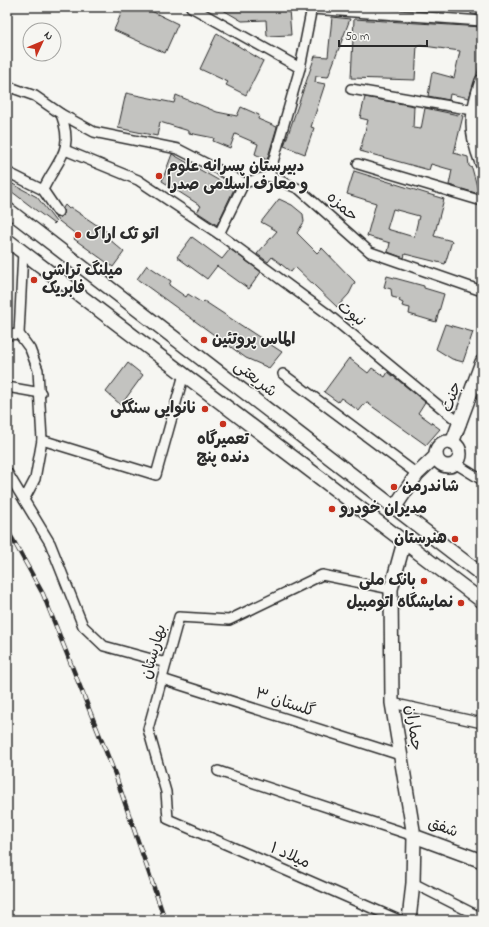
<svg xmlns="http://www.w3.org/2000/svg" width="489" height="927" viewBox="0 0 489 927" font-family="'Indie Flower','Playpen Sans Arabic',sans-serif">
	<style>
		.building { fill: #c3c3c0; stroke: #2b2b2b; fill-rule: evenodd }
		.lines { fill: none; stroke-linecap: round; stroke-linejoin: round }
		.street-casing { stroke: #2b2b2b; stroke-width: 12 }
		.secondary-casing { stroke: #2b2b2b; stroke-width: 16 }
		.street { stroke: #f6f6f2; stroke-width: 9 }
		.secondary { stroke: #f6f6f2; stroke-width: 13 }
		.rail-casing { stroke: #2b2b2b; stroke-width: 4.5 }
		.rail { stroke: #f6f6f2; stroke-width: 3; stroke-dasharray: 9; stroke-linecap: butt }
		.poi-dot { fill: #c8321e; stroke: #f6f6f2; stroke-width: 1.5 }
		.labels { text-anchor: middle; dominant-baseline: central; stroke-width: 3; stroke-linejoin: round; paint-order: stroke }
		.poi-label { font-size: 16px; font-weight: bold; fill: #2b2b2b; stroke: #f6f6f2; text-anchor: start }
		.street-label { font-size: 16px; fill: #2b2b2b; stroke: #f6f6f2 }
	</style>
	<rect width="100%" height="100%" fill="#f6f6f2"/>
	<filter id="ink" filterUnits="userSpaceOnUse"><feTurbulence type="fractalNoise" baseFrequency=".025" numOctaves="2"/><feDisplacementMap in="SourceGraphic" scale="8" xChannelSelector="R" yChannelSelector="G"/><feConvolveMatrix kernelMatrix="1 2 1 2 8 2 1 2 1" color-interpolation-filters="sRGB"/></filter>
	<g filter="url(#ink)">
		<g class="building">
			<polygon points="124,7 143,7 178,24 165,53 114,30"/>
			<polygon points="218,7 265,7 265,10 289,9 291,35 267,36 266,20 242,21"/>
			<polygon points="471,7 482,7 482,15 471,14"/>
			<polygon points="332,17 350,19 328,77 316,76 315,82 325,84 311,127 314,128 305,154 284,146 315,56 328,57"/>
			<polygon points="354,19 482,27 482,59 469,98 450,94 449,100 428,96 432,72 454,78 460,51 417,45 415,80 351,78"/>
			<polygon points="217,33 263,61 246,95 226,85 228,82 200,69"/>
			<polygon points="126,93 174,103 176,95 217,112 237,116 241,107 259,115 258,119 277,127 267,160 255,154 258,144 235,134 230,148 213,141 214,138 189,133 189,131 160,122 157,136 118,128"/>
			<polygon points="365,97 414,106 413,128 421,129 425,108 463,116 454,153 468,157 469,166 472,168 479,194 449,185 452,170 431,164 429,170 360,151 368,120 360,118"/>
			<polygon points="172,154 234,189 217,225 197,212 201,206 162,181"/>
			<path d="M 354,171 L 444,199 L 434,236 L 452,241 L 445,264 L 405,254 L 404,258 L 388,252 L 390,243 L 367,236 L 376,203 L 347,194 ZM 393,209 L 419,216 L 414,237 L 387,229 Z"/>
			<polygon points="7,181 37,197 56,222 54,224 7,188"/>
			<polygon points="279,199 292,205 303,214 304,222 297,233 317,253 322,248 355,282 349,294 337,307 295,267 291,272 272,257 268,262 257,254 277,231 261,222"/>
			<polygon points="65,205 69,209 70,207 110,234 108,238 124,252 113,267 74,239 77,235 55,218 63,215 63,208"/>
			<polygon points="192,237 222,259 230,249 261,272 249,289 217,266 207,279 177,257"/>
			<polygon points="147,265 171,281 169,285 186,297 188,294 202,303 204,301 282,352 269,368 246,358 137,279"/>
			<polygon points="387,276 424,286 424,288 444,294 436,322 409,314 410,308 402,306 403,303 399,301 400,299 392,297 391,289 384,287"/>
			<polygon points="445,324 473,332 463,362 452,359 436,349"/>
			<polygon points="349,358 368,373 372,368 385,377 388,372 425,402 418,413 440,429 426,445 366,402 359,411 341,398 338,402 324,392"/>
			<polygon points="128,363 143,375 121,405 106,392"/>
		</g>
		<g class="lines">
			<defs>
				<g id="street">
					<polyline points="191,7 300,68"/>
					<polyline points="312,9 482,21"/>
					<polyline points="7,86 35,96 61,114 94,132 178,149 244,183 269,176 299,189 370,252 482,291"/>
					<polyline points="351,89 473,110"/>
					<polyline points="65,150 138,180 219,234 325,312 461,424"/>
					<polyline points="358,164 482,201"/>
					<path d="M 7,172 L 43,190 C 57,159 75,153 61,114"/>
					<polyline points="269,176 300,68 312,7"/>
					<polyline points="43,190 58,212"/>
					<polyline points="219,234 244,183"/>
					<polyline points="23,251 19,334 30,349 38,370 42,440 35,479 24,500"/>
					<polyline points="7,335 19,334"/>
					<polyline points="283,374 417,474"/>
					<polyline points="7,387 41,393"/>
					<polyline points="42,440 156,475 184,374"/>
					<polyline points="456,464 482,480"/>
					<polyline points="7,472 50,543 83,626 104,646 166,663"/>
					<polyline points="391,589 322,575 229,620 179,617 148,729 166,792 168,819 399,920"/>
					<polyline points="162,679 400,755"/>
					<polyline points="392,703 482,723"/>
					<polyline points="218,771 414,836"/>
					<polyline points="413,883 482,918"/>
				</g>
				<g id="secondary">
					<path d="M 482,81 C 471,115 469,130 482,163"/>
					<polyline points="7,209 482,575"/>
					<polyline points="7,240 482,601"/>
					<circle cx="448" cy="454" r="12"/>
					<polyline points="452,443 482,362"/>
					<polyline points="394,508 417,474 436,456"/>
					<polyline points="404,542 391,589 392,703 414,836 413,883 409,920"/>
					<polyline points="414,836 482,861"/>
				</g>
			</defs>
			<use href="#street" class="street-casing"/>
			<use href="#secondary" class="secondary-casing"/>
			<use href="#street" class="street"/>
			<use href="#secondary" class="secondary"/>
			<defs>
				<polyline id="rail" points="7,529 43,594 115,774 165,920"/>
			</defs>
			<use href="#rail" class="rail-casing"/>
			<use href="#rail" class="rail"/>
		</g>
	</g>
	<g class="poi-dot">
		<circle cx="159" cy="176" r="4"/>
		<circle cx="78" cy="235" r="4"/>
		<circle cx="34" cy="280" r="4"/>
		<circle cx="204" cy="340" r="4"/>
		<circle cx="205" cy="409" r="4"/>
		<circle cx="223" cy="424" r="4"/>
		<circle cx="394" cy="487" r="4"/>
		<circle cx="332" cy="509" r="4"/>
		<circle cx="455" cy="539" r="4"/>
		<circle cx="424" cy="581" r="4"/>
		<circle cx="461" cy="603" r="4"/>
	</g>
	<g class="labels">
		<g class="poi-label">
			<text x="167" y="167">دبیرستان پسرانه علوم<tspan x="167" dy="18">و معارف اسلامی صدرا</tspan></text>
			<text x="86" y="235">اتو تک اراک</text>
			<text x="42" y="271">میلنگ تراشی<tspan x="42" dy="18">فابریک</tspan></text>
			<text x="212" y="340">الماس پروتئین</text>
			<text x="197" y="409" text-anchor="end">نانوایی سنگکی</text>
			<text x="223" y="440" text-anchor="middle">تعمیرگاه<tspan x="223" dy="18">دنده پنج</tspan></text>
			<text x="402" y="487">شاندرمن</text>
			<text x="340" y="509">مدیران خودرو</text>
			<text x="447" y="539" text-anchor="end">هنرستان</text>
			<text x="416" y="581" text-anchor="end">بانک ملی</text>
			<text x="453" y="603" text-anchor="end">نمایشگاه اتومبیل</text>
		</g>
		<g class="street-label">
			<text transform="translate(342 207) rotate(42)">حمزه</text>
			<text transform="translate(351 314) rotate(39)">نبوت</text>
			<text transform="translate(255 379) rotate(38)">شریعتی</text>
			<text transform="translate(452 397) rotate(-71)">جنت</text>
			<text transform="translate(154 652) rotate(-74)">بهارستان</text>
			<text transform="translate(285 703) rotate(18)">گلستان ۳</text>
			<text transform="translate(413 728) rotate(82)">جماران</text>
			<text transform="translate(443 828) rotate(20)">شفق</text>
			<text transform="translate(290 856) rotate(24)">میلاد ۱</text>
		</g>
	</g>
	<rect width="489" height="927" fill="none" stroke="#f6f6f2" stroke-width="24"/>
	<rect x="12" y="12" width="465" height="903" fill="none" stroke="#2b2b2b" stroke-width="1.5" filter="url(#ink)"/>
	<g transform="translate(42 42) rotate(46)"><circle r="19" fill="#f6f6f2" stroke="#a5a5a2"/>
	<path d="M0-3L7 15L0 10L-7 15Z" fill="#c8321e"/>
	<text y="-6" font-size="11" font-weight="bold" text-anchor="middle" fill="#2b2b2b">N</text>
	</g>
	<path d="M339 40v6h88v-6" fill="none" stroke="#2b2b2b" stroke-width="2"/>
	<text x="345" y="40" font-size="12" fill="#2b2b2b" stroke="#f6f6f2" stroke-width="3" paint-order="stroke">50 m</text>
</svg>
